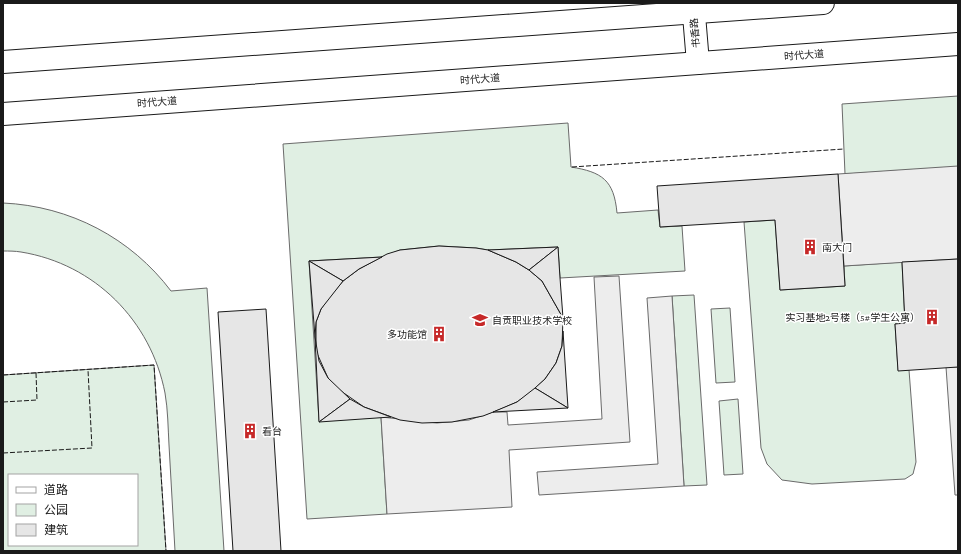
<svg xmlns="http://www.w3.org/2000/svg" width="961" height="554" viewBox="0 0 961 554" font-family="'Crimson Pro','Noto Sans SC',serif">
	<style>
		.green { fill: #e0efe3; stroke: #6a6a6a; fill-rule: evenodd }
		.parking { fill: #ededed; stroke: #6a6a6a }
		.building { fill: #e6e6e6; stroke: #1a1a1a }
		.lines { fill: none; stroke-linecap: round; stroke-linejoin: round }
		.street-casing { stroke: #1a1a1a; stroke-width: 24 }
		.secondary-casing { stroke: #1a1a1a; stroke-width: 24 }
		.street { stroke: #fff; stroke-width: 22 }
		.secondary { stroke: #fff; stroke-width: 22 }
		.fence { stroke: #1a1a1a; stroke-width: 1; stroke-dasharray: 5 2; stroke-linecap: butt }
		.labels { text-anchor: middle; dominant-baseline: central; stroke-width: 3; stroke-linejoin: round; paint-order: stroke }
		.street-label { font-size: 10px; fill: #1a1a1a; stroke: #fff }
		.poi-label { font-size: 10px; fill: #1a1a1a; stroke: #fff; text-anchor: start }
	</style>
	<rect width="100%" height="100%" fill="#fff"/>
	<g class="green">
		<polygon points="958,96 958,167 845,174 842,104"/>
		<path d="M 568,123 L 571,167 C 602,172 614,180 617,213 L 658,210 L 660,227 L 682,226 L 685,271 L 560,278 L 558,247 L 488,250 L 476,248 L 439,246 L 400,250 L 382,257 L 309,261 L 319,421 L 381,417 L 387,514 L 307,519 L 283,144 Z"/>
		<path d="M 3,203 C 70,206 131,238 171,291 L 207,288 L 224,551 L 175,551 C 173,516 171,480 169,445 C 168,428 168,410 165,393 C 151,321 95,264 21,252 C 15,251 9,251 3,251 Z"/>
		<polygon points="775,220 780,290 845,286 844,266 902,262 905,323 895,324 898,370 909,370 916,462 913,474 905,479 812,484 782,480 767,464 761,448 744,222"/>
		<polygon points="694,295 707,485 684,486 672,296"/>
		<polygon points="730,308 735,382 716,383 711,309"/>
		<path d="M 154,365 L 166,551 L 3,551 L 3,375 ZM 9,475 L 137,475 L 137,545 L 9,545 Z"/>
		<polygon points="738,399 743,474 724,475 719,401"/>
	</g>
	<g class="parking">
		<polygon points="958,166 958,259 844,266 838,174"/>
		<polygon points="619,276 630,442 509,450 512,507 387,514 381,417 437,423 469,420 493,412 507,412 508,425 602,419 594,277"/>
		<polygon points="672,296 684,486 539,495 537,472 658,464 647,298"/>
		<polygon points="946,367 958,367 958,495 955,495"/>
	</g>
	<g class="building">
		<polygon points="838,174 845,286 780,290 775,220 660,227 657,186"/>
		<polygon points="439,246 476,248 488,250 516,262 529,270 542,281 563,318 562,346 556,363 545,379 530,393 517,402 501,409 483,416 452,422 422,423 400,420 364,407 338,389 328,378 316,351 316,322 321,309 328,299 343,281 359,269 387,254 400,250"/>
		<polygon points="558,247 529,270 516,262 488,250"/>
		<polygon points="558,247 560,278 563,318 542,281 529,270"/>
		<polygon points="382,257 359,269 343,281 309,261"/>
		<polygon points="958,259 958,367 898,371 895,324 905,323 902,262"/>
		<polygon points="309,261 343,281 321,309 316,322 315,337"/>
		<polygon points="266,309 281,551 233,551 218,312"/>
		<polygon points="563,331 568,408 535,388 545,379 556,363 562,346"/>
		<polygon points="315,337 319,361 328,378 350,399 319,422"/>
		<polygon points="535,388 568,408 493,412 517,402"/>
		<polygon points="350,399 364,407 391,417 319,422"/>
	</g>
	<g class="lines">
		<defs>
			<polyline id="street" points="693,3 698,63"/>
			<g id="secondary">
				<polyline points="3,62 823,3"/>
				<polyline points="3,114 958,44"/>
			</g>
		</defs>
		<use href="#street" class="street-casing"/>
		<use href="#secondary" class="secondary-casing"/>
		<use href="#street" class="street"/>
		<use href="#secondary" class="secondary"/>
		<g class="fence">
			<polyline points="572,167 844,149"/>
			<polyline points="3,375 154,365 166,551"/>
			<polyline points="3,402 37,400 36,373"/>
			<polyline points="3,453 92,448 88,370"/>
		</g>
	</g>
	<defs>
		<symbol id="building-bare" viewBox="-9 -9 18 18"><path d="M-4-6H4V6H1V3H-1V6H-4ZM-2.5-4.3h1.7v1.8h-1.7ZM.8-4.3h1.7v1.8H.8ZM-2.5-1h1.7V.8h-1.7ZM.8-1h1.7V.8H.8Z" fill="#c62828" stroke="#fff" stroke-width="2.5" paint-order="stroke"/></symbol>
		<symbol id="school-bare" viewBox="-9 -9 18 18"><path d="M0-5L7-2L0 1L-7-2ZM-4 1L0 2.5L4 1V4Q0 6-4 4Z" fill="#c62828" stroke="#fff" stroke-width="2.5" paint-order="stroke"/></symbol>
	</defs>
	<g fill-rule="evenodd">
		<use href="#building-bare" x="799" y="236" width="22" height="22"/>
		<use href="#building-bare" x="921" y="306" width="22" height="22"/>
		<use href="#school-bare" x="469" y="309" width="22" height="22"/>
		<use href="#building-bare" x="428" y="323" width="22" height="22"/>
		<use href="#building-bare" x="239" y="420" width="22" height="22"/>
	</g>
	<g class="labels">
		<g class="street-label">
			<text transform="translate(695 33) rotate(-95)">书香路</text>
			<text transform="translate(804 55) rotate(-4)">时代大道</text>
			<text transform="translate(480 79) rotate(-4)">时代大道</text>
			<text transform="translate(157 102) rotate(-4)">时代大道</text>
		</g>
		<g class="poi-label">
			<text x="822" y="247">南大门</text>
			<text x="920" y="317" text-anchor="end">实习基地2号楼（5#学生公寓）</text>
			<text x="492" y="320">自贡职业技术学校</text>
			<text x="427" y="334" text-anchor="end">多功能馆</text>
			<text x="262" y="431">看台</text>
		</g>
	</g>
	<rect width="961" height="554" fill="none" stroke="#1a1a1a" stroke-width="8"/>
	<rect x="8" y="474" width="130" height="72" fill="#ffffff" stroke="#a3a3a3"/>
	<rect x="16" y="487" width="20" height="6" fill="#ffffff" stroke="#a3a3a3"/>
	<text x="44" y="494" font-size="12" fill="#1a1a1a">道路</text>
	<rect x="16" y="504" width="20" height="12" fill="#e0efe3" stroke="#a3a3a3"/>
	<text x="44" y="514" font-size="12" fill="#1a1a1a">公园</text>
	<rect x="16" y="524" width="20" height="12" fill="#e6e6e6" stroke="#a3a3a3"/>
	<text x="44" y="534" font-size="12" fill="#1a1a1a">建筑</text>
</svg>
